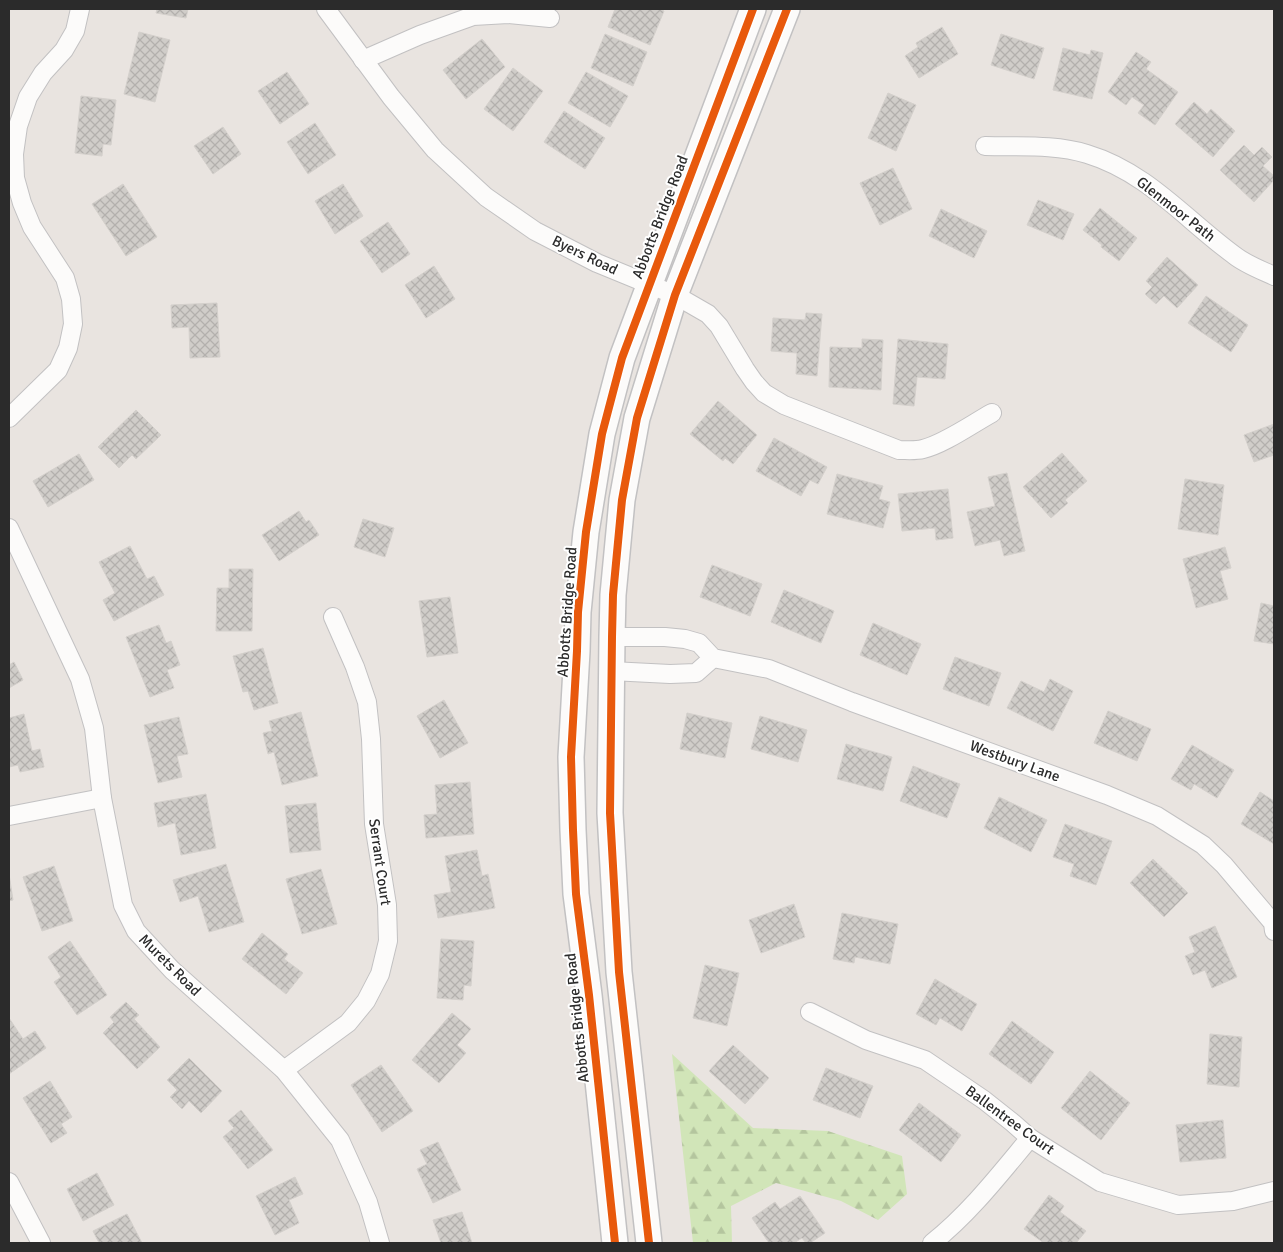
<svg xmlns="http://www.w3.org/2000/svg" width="1283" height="1252" viewBox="0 0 1283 1252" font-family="Signika,sans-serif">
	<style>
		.forest { fill: url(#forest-firs) }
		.building { fill: url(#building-cross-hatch); stroke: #d4d0cc }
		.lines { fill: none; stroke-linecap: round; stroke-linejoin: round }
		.street-casing { stroke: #c2c1c2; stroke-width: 20 }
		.secondary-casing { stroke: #c2c1c2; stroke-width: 28 }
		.street { stroke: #fcfbfa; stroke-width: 18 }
		.secondary { stroke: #fcfbfa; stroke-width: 25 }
		.cycleway-casing { stroke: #fff; stroke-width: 11 }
		.cycleway { stroke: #e8590c; stroke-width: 8 }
		.labels { text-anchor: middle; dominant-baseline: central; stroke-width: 4; stroke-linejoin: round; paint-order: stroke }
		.street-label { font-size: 15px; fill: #2b2b2b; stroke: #fff }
	</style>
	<defs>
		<pattern id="forest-firs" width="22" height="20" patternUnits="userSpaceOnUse" patternTransform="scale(1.25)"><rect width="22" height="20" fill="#d1e5b8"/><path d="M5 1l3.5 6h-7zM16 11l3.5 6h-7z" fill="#b4c59e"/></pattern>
		<pattern id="building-cross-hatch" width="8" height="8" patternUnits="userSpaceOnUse" patternTransform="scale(1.25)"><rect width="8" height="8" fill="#d0cdc9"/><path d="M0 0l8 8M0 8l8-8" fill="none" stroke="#b3b0ad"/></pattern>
	</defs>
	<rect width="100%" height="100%" fill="#e9e4e0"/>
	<polygon class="forest" points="672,1054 753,1128 828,1131 902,1156 907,1194 878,1220 841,1201 776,1183 731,1206 732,1243 693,1243"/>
	<g class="building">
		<polygon points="157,9 188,9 186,18 156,13"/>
		<polygon points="615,9 659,9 664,11 650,45 608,27"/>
		<polygon points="942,27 958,54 919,78 905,56 918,47 916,43"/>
		<polygon points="139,32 170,40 155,102 124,94"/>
		<polygon points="605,34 647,52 633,86 591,68"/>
		<polygon points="1001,34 1044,48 1034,79 991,65"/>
		<polygon points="482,39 505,67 466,99 443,70"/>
		<polygon points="1063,48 1090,55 1091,50 1103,53 1092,99 1053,90"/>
		<polygon points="1136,52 1151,62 1146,69 1178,92 1155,125 1138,113 1144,105 1132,97 1126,105 1108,92"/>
		<polygon points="513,68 543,91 513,131 484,109"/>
		<polygon points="287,72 309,104 280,124 258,91"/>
		<polygon points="586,72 628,96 610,127 568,103"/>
		<polygon points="888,93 916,105 896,151 868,138"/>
		<polygon points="81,96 116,100 111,145 103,144 102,156 75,153"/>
		<polygon points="1194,102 1207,114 1211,109 1235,131 1213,157 1175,124"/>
		<polygon points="564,111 605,138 585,169 544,142"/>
		<polygon points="315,123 336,155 308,174 287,142"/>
		<polygon points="223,127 241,154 213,174 194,146"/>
		<polygon points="1244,145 1254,155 1262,147 1272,157 1263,166 1274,176 1274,180 1254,202 1220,170"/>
		<polygon points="893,168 912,209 880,225 860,183"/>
		<polygon points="123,184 157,237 126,256 92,204"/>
		<polygon points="343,184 363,216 335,234 315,201"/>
		<polygon points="1038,200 1074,214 1063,240 1027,225"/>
		<polygon points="1100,208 1137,238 1119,261 1101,247 1102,245 1083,230"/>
		<polygon points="941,209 987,231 974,258 929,236"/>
		<polygon points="388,222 410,254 382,273 360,241"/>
		<polygon points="1167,257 1198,285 1177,308 1164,296 1156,304 1145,294 1152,287 1146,281"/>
		<polygon points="434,266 455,299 426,318 405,285"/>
		<polygon points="1206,296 1248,325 1231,352 1188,323"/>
		<polygon points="217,303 220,357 190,358 189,327 172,328 171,305"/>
		<polygon points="806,313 822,314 817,376 796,374 797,353 771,351 773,318 805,320"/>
		<polygon points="862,339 883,340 881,390 829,387 830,347 862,348"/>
		<polygon points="898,339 948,344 945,379 917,377 914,406 893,404"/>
		<polygon points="718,401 757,435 733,464 725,458 723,461 690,434"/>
		<polygon points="136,410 161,435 136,459 132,455 119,468 98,447"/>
		<polygon points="1274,424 1274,455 1254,462 1244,435"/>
		<polygon points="774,438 827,467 818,484 810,480 801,496 756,471"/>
		<polygon points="1062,453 1087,481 1065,500 1068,503 1051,518 1023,487"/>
		<polygon points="79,454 94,480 48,507 33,481"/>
		<polygon points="1007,473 1025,551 1004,556 1000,540 975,546 967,512 995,506 988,477"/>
		<polygon points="837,474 883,486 879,499 890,502 883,528 827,514"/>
		<polygon points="1185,479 1224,485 1218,535 1178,529"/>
		<polygon points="948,489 953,538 936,540 935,528 902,531 898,494"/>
		<polygon points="299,511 306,522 309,520 319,535 279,561 262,535"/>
		<polygon points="363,519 394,528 385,557 354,547"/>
		<polygon points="130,546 147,579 154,576 164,595 114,621 103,600 115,593 99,562"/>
		<polygon points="1225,547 1231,568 1220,571 1228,599 1196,608 1183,559"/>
		<polygon points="712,565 762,584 750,616 700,597"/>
		<polygon points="229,569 253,569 252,631 216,631 217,588 229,588"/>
		<polygon points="784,590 834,611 821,643 771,622"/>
		<polygon points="450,597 458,653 427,657 419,601"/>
		<polygon points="1261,603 1274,606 1274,644 1254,641"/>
		<polygon points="873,623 921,644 907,675 860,655"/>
		<polygon points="159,625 166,643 171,641 180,665 167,670 174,688 150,697 126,637"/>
		<polygon points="263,648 278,703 254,710 248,691 243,692 233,656"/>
		<polygon points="955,657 1001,673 989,706 943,689"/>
		<polygon points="14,662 23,680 9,688 9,665"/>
		<polygon points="1050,679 1073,691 1053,731 1007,708 1021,681 1044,692"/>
		<polygon points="444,700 468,743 440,758 417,716"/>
		<polygon points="1108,711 1151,729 1137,761 1094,743"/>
		<polygon points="301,712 318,776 282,785 274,752 268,754 263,733 272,731 269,721"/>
		<polygon points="687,713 732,723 725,758 680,749"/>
		<polygon points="24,714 32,751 40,749 44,767 20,772 18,765 9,767 9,718"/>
		<polygon points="760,716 807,730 798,762 751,749"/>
		<polygon points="179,717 188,754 177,756 182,777 158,783 144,725"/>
		<polygon points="846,744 892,757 883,791 837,779"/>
		<polygon points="1192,745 1234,770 1217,798 1194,784 1191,790 1171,779"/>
		<polygon points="913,766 960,784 947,818 900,801"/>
		<polygon points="470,782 474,834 426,838 424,815 437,814 435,785"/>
		<polygon points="1260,792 1274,801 1274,844 1241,824"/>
		<polygon points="206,794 216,848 181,855 175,823 158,827 154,803"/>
		<polygon points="999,797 1047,820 1031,852 984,828"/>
		<polygon points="316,803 321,850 290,853 285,806"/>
		<polygon points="1065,824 1112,841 1096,885 1070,876 1074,864 1053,857"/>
		<polygon points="477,850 482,876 488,874 495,908 438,918 434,895 451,892 445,856"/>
		<polygon points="1153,859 1188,893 1164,917 1130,883"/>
		<polygon points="226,864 244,922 209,932 198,896 180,902 173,880"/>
		<polygon points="54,866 73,921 42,931 23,877"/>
		<polygon points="321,869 337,924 302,934 286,879"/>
		<polygon points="9,874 13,900 9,901"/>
		<polygon points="794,904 805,937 761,953 749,920"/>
		<polygon points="842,913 898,924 890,964 855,957 854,963 833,959"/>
		<polygon points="1215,926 1237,977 1212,988 1205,970 1193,975 1185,956 1195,952 1189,937"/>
		<polygon points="262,933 288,954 284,959 303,973 286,994 242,959"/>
		<polygon points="441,939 474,941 471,986 464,985 463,1000 437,998"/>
		<polygon points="70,941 107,995 77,1015 54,982 61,977 48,957"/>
		<polygon points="705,965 739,973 727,1026 693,1018"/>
		<polygon points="935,979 977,1004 962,1031 940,1018 936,1025 916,1014"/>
		<polygon points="126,1002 139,1015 134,1019 160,1047 137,1069 103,1033 114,1022 110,1017"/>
		<polygon points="452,1013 471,1029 457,1045 466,1053 439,1083 412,1060"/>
		<polygon points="9,1018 23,1039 35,1031 46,1048 9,1074"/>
		<polygon points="1012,1021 1054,1052 1031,1084 989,1054"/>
		<polygon points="1210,1034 1242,1037 1239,1087 1207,1084"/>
		<polygon points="733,1045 769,1078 745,1104 709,1071"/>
		<polygon points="189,1058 222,1091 201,1113 189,1101 182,1109 170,1097 177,1090 167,1080"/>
		<polygon points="381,1065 413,1111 382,1132 351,1085"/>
		<polygon points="826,1068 873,1086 860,1118 813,1100"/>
		<polygon points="1090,1071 1130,1103 1101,1140 1061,1108"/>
		<polygon points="50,1081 72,1117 61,1124 67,1133 51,1143 23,1098"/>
		<polygon points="919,1103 961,1135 941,1162 899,1130"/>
		<polygon points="241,1110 273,1150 248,1169 223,1137 234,1128 228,1121"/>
		<polygon points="1223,1120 1226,1158 1180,1162 1176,1125"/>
		<polygon points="438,1142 461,1190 433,1203 417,1169 427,1164 420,1150"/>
		<polygon points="97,1173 114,1205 83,1221 67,1189"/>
		<polygon points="295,1177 303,1194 289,1200 299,1223 275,1235 256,1196"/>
		<polygon points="1049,1195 1064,1206 1060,1212 1086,1231 1076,1243 1044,1243 1024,1229"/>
		<polygon points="800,1196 825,1233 810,1243 806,1243 802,1238 794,1243 769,1243 752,1218 775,1202 780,1209"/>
		<polygon points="462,1212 472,1243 441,1243 433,1220"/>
		<polygon points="127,1214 142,1243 99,1243 93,1231"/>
	</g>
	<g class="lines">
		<defs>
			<g id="street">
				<path d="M 326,9 L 391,97 L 435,150 L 486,197 L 535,231 L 597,263 L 675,295 L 708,314 L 719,326 L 745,369 L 754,382 L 764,393 L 784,405 L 899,450 C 907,450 915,451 923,449 C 944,444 972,424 992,413"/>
				<polyline points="363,60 420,35 473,16 508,14 550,18"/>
				<path d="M 985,146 C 1018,147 1055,144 1087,154 C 1147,172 1185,219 1234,255 C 1245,264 1261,270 1274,276"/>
				<polyline points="9,418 58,370 68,348 73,324 71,299 65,278 32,227 22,203 15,178 14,154 18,126 28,97 43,73 64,50 75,31 80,9"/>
				<polyline points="9,528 80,679 94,728 102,798 123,905 136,931 172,970 284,1070 340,1140 368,1202 380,1243"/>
				<polyline points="612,637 665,637 685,639 699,643 713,658 769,669 852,702 1107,795 1157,816 1203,845 1224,865 1273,923 1274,931"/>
				<polyline points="611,671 670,674 696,673 713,658"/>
				<polyline points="9,816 102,798"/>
				<polyline points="810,1012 866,1040 925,1060 984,1100 1013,1123 1030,1138 1100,1182 1178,1205 1233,1201 1274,1191"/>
				<polyline points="284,1070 348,1023 366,1001 380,974 388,941 387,905 374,824 371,739 367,702 355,667 333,617"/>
				<polyline points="9,1182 41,1243"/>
				<path d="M 932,1243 C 969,1214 1000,1174 1030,1138"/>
			</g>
			<g id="secondary">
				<polyline points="615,1243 589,995 576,894 573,830 571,757 577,651 578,612 586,532 602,434 622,358 753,9"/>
				<polyline points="649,1243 619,972 610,813 612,637 613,595 622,500 637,418 675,295 787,9"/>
			</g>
		</defs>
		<use href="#street" class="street-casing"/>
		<use href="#secondary" class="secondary-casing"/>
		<use href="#street" class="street"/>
		<use href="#secondary" class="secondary"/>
		<defs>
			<g id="cycleway">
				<polyline points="615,1243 589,995 576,894 573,830 571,757 577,651 578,612 586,532 602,434 622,358 753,9"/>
				<polyline points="649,1243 619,972 610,813 612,637 613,595 622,500 637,418 675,295 787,9"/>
			</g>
		</defs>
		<use href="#cycleway" class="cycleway-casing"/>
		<use href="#cycleway" class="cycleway"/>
	</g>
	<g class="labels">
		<g class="street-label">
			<text transform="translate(1176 209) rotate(38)">Glenmoor Path</text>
			<text transform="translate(660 217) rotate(-69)">Abbotts Bridge Road</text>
			<text transform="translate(585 255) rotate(26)">Byers Road</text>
			<text transform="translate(567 612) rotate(-86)">Abbotts Bridge Road</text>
			<text transform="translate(1015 761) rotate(20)">Westbury Lane</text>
			<text transform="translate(380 862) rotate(82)">Serrant Court</text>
			<text transform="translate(170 965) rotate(45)">Murets Road</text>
			<text transform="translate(577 1018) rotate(-96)">Abbotts Bridge Road</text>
			<text transform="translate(1010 1120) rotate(36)">Ballentree Court</text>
		</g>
	</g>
	<rect width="1283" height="1252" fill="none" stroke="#2b2b2b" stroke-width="20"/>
</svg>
